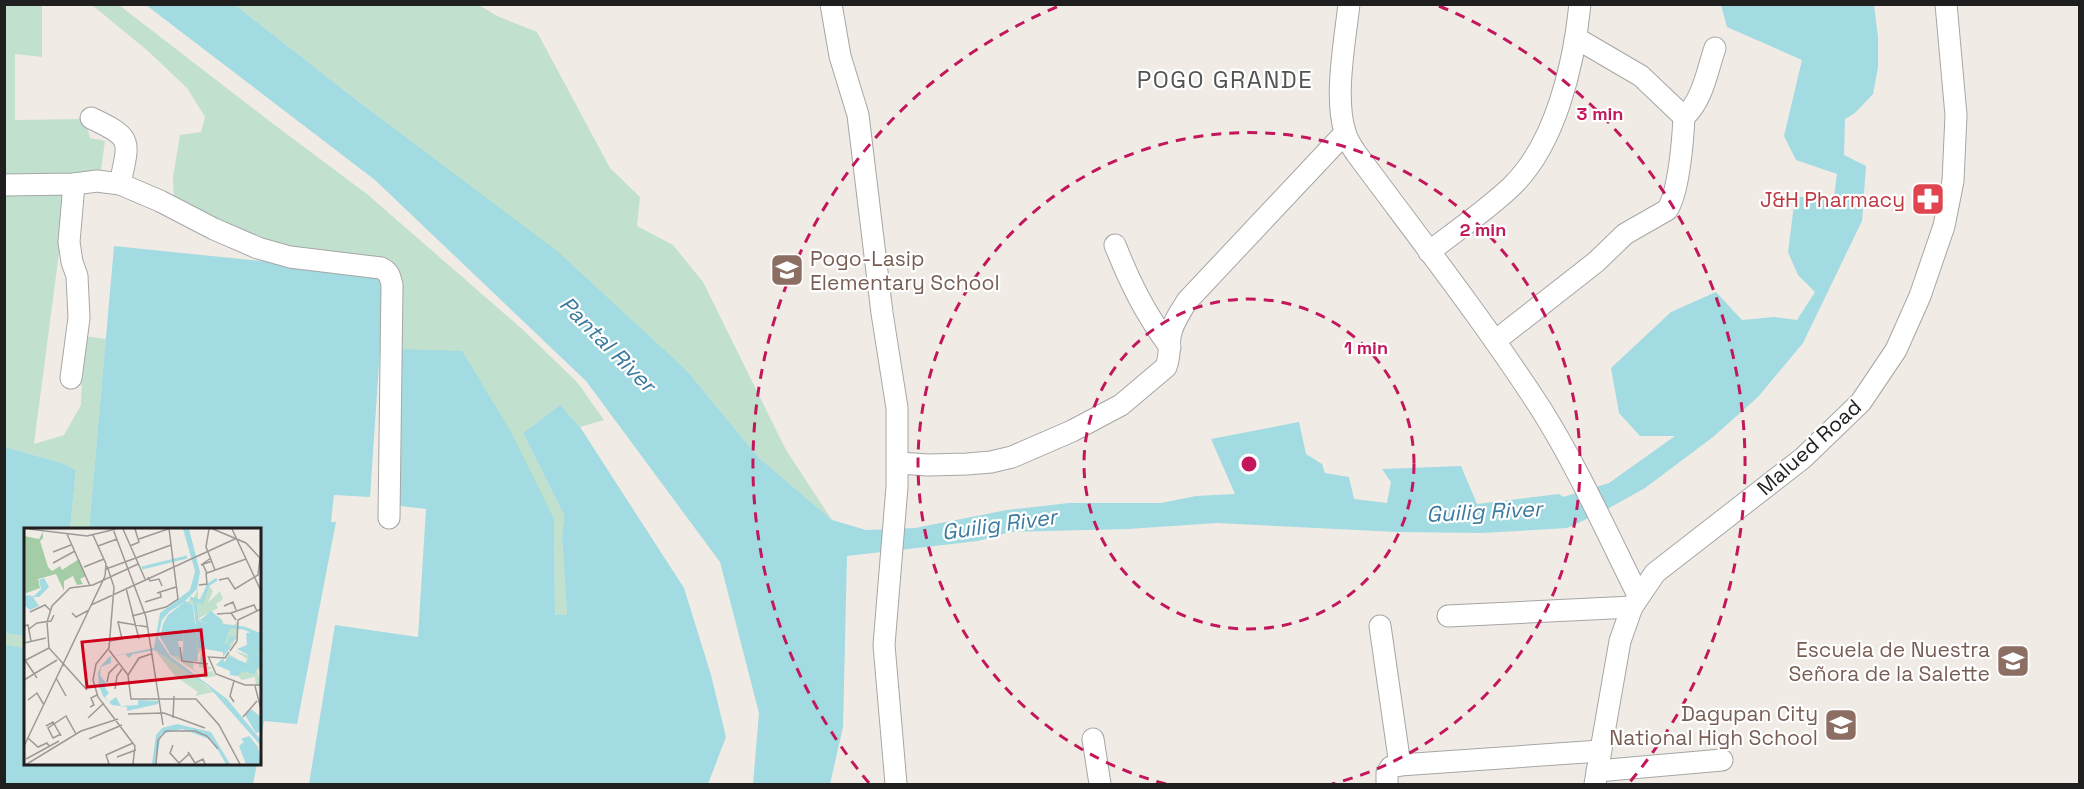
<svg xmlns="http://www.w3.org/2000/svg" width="2084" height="789" viewBox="0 0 2084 789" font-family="'Space Grotesk',sans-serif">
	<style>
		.wetland { fill: #c1e0ce }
		.water { fill: #a2dbe2 }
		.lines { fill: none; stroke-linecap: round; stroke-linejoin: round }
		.minor-casing { stroke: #a6a6a6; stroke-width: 23 }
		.minor { stroke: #fff; stroke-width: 21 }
		.ring { fill: none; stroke: #c2185b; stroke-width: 3; stroke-dasharray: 10 8 }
		.labels { text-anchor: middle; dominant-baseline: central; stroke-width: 4.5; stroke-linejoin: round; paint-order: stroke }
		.health-label { font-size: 21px; fill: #be3a42; stroke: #fff; text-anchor: end }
		.education-label { font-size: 21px; fill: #785e54; stroke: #fff; text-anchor: end }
		.street-label { font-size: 21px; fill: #1f1f1f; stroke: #fff }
		.water-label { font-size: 22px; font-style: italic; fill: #3c7a9e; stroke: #fff }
		.quarter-label { font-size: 24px; letter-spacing: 1.5px; fill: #525252; stroke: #fff }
		.inset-river { fill: none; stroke: #a2dbe2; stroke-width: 3 }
		.inset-road { fill: none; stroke: #9d9996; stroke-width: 1.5 }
		.view { fill: #cf001a; fill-opacity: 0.15; stroke: #cf001a; stroke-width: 3 }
		.inset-edge { fill: none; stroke: #1f1f1f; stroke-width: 3 }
		.centre { fill: #c2185b; stroke: #fff; stroke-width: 3 }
		.ring-label { font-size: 18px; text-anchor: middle; font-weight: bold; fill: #c2185b; stroke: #fff; stroke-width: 4.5; stroke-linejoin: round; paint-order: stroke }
	</style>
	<rect width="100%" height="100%" fill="#f1ebe5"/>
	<g class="wetland">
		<polygon points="4,5 42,5 42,57 15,54 15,120 85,119 90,138 105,141 100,177 5,178"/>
		<polygon points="92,5 119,5 272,123 367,194 522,329 577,382 604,420 580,427 560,405 523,433 564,515 562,536 567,615 555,615 554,519 396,349 331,255 261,241 174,201 173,177 180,135 201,132 205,117 187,88 148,51"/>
		<polygon points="235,5 479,5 497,16 537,32 610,168 640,197 637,226 673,245 703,282 786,450 832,520 759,458 687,371 372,112"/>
		<polygon points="4,188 67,192 34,444 64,435 81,405 83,336 106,339 89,529 70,529 76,470 62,463 5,447"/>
		<polygon points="4,633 25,636 25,648 5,645"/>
	</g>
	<g class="water">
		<polygon points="146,5 235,5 372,112 557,251 687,371 759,458 832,520 866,530 915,528 1007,510 1069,503 1161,503 1196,496 1235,494 1211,439 1299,422 1306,454 1322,464 1325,473 1349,477 1354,499 1387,503 1391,482 1382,469 1461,466 1477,504 1559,494 1563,497 1609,483 1675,436 1640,436 1619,413 1611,368 1671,312 1716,292 1742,320 1774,317 1797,320 1815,292 1798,275 1788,252 1795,197 1834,197 1837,174 1796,160 1784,136 1802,60 1727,27 1721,5 1874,5 1878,37 1878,67 1873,94 1855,113 1845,119 1844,155 1866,166 1862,221 1803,343 1758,397 1713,437 1645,488 1602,512 1567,528 1482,533 1398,532 1217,523 1128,529 1010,532 978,541 847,556 843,727 830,784 753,784 759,713 720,562 586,381 375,180"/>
		<polygon points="114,246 377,273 384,290 370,497 334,495 331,522 336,522 297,724 264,721 260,748 260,530 89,530"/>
		<polygon points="396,349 462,351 511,432 554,519 555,615 567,615 562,536 564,515 523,433 560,405 580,427 684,588 711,675 726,737 708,784 309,784 335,625 418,637 426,509 392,505"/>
		<polygon points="5,447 62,463 76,470 70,529 26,530 25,636 5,633"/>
		<polygon points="5,645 25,648 26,764 257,764 253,784 5,784"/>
	</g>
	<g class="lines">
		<defs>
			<g id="minor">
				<polyline points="831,4 840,56 858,115 882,313 897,408 897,487 884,645 896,784"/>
				<path d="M 1349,4 C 1345,41 1334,97 1345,132 C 1347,140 1352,147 1356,153 C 1419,238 1484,321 1541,409 C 1578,468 1607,533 1638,595"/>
				<polyline points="1576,38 1641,76 1684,117"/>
				<path d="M 91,118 C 134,138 129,140 120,184"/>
				<path d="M 4,185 L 74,184 L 97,181 L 120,184 L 160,201 L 214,229 L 258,248 L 290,257 L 381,268 C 389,272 390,276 392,285 L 389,518"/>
				<path d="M 1115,245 C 1131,285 1145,313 1170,347"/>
				<path d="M 1429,252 C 1457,230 1487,210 1512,186 C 1556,143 1574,64 1580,4"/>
				<path d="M 1495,341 L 1596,262 L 1625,234 L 1667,210 C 1679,193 1683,138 1684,117 C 1703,100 1707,71 1715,48"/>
				<polyline points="71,378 79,318 77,276 72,262 69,242 74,184"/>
				<path d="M 899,463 L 928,465 L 967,464 L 991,462 L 1012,457 L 1072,431 L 1121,405 L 1166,367 C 1170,357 1169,348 1170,337 C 1172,323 1180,313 1187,301 L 1345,133"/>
				<polyline points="1448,616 1632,607"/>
				<polyline points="1380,626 1400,765"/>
				<polyline points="1093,739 1100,784"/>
				<polyline points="1597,771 1722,760"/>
				<polyline points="1387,784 1387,773 1391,767 1400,765 1600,751"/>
				<polyline points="1595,784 1620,641 1632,607 1655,573 1803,458 1861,402 1896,350 1920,296 1944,226 1953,181 1956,115 1946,4"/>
			</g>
		</defs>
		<use href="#minor" class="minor-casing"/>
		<use href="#minor" class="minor"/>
	</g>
	<g class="ring">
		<circle cx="1249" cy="464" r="165"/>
		<path d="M1166 784A331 331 0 1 1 1332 784"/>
		<path d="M869 783A496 496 0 0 1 1059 6M1439 6A496 496 0 0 1 1629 783"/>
	</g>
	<defs>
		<symbol id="pharmacy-square" viewBox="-11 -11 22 22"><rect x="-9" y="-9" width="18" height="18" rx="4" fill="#e0444e" stroke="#fff"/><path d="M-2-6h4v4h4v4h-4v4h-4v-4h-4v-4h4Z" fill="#fff"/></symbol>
		<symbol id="school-square" viewBox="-11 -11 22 22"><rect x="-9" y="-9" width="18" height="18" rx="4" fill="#8d6e63" stroke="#fff"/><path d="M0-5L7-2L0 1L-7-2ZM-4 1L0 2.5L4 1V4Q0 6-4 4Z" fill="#fff"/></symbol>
	</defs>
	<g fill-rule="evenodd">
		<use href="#pharmacy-square" x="1909" y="180" width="38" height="38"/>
		<use href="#school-square" x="768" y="251" width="38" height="38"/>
		<use href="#school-square" x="1994" y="642" width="38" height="38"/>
		<use href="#school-square" x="1822" y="706" width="38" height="38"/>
	</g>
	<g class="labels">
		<g class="health-label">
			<text x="1905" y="199">J&amp;H Pharmacy</text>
		</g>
		<g class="education-label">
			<text x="810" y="258" text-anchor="start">Pogo-Lasip<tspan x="810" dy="24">Elementary School</tspan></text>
			<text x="1990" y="649">Escuela de Nuestra<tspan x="1990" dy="24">Señora de la Salette</tspan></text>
			<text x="1818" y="713">Dagupan City<tspan x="1818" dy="24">National High School</tspan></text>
		</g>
		<g class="street-label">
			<text transform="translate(1809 447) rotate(-42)">Malued Road</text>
		</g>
		<g class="water-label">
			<text transform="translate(608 344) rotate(45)">Pantal River</text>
			<text transform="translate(1484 511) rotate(-3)">Guilig River</text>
			<text transform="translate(999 524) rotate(-8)">Guilig River</text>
		</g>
		<g class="quarter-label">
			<text x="1225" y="79">POGO GRANDE</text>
		</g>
	</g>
	<g transform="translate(24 528)">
		<rect width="237" height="237" fill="#f1ebe5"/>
		<path d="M 184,57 L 189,63 L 184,75 L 196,63 L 199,71 L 192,76 L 194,80 L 175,90 L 177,95 L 198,97 L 198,92 L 200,96 L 210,97 L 213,94 L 213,109 L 207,119 L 201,115 L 174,115 L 174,120 L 181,121 L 180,136 L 188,140 L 182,144 L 188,143 L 192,148 L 181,150 L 145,126 L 146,121 L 170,136 L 169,141 L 179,148 L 180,140 L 175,139 L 177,122 L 173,128 L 170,107 L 174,97 L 169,78 L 162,74 L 169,71 L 174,61 L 174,73 ZM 226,102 L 237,107 L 237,142 L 233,142 L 237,157 L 232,158 L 231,149 L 218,152 L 214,148 L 221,137 L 211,132 L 206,144 L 207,140 L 199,137 L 205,126 L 221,136 L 223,131 L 211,123 L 224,127 ZM 131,122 L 171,149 L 190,164 L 171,168 L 174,164 L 151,148 Z" fill="#c1e0ce"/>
		<path d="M 19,4 L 19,10 L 16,13 L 24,39 L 28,43 L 36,38 L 38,42 L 55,31 L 62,48 L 56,51 L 59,56 L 53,57 L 49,48 L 40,53 L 40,63 L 32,46 L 14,51 L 16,60 L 0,66 L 0,8 L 15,11 Z" fill="#a4cca5"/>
		<path d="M 159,1 L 165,1 L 176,44 L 173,61 L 161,73 L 169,78 L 171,96 L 206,100 L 201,114 L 194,112 L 203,116 L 206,108 L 212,110 L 204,116 L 207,119 L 199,129 L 199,124 L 174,120 L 172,109 L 174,133 L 158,133 L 160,101 L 159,113 L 154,113 L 157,129 L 147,127 L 136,109 L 139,96 L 144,87 L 161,74 L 146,83 L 138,92 L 134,110 L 146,128 L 203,171 L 237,212 L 237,218 L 185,159 L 131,122 L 109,126 L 105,130 L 101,126 L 87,129 L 87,135 L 77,139 L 76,147 L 84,158 L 80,158 L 85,165 L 81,169 L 85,174 L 92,169 L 97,178 L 114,177 L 114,172 L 135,173 L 134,176 L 103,183 L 103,179 L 88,177 L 79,168 L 75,158 L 74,145 L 77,138 L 85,129 L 130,120 L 136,85 L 166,62 L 171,43 ZM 20,50 L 25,59 L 15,69 L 9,69 L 15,78 L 6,82 L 0,77 L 0,67 L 10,68 L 17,61 L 15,52 ZM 187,83 L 198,92 L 198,97 L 175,93 ZM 230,104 L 237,110 L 237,128 L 228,120 L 237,130 L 237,140 L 233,139 L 231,146 L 218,143 L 214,148 L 206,147 L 206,143 L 192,137 L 199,130 L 201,135 L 204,128 L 230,138 L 223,134 L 225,127 L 213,121 L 223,117 L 222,105 ZM 227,181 L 237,189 L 237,203 L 232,205 L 221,187 ZM 153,196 L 187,204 L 206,236 L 202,236 L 188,212 L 158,201 L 137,206 L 132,236 L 128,236 L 132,207 L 138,200 ZM 225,208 L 234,219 L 237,236 L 222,236 L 215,218 L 220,214 L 217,211 Z" fill="#a2dbe2"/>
		<path class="inset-river" d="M 118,40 L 163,29M 166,70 L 178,74 L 184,57 L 193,51M 171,73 L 173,95 L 220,100 L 237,107"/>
		<path class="inset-road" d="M 5,1 L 63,8 L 92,1M 89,1 L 122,89 L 139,197M 99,1 L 121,51M 185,1 L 182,19 L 191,42M 189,1 L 222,15 L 236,30 L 234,47 L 211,61 L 204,50 L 195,52M 208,1 L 237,63M 43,6 L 66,58M 115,11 L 144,1M 74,18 L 93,11M 106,18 L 115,14 L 111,1M 29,24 L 47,17M 187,30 L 177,37 L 188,33M 29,35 L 51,23M 179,37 L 183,45 L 222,31M 83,38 L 90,59 L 85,120 L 72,136 L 69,152 L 74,169 L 111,218 L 109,236M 60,39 L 80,31M 82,41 L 147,17M 124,49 L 126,53 L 135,51 L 138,58M 175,57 L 183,56 L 182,45M 102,60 L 115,111M 133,65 L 152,59M 121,74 L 137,69 L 136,64M 67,77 L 213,10M 200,78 L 209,74 L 212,82M 6,84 L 21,77 L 26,82M 48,85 L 52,89 L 65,82M 207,85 L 230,77 L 233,83M 193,86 L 207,85 L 212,92M 108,88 L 142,79 L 154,71 L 145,1M 0,98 L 4,97 L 7,113M 5,101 L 13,95 L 27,93 L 30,87M 86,113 L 98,111 L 94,94 L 124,99M 0,115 L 22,110M 156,119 L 158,133 L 184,136M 85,122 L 104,147 L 107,171 L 172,171 L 195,197 L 216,236M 206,123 L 213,113 L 214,92 L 237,81M 184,128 L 192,146 L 221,157 L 237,157M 184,129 L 201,130 L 205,124M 1,132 L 13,150M 0,133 L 25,120M 104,147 L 115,130 L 127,126M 32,150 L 42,168M 0,152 L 33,132M 210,153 L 206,168 L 210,174M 83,154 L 85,145 L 94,136M 231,158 L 237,181M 91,161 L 93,148 L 98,141M 63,162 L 25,120 L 23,94 L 28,78 L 46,60 L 69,57 L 114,36M 4,172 L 13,165 L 20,177M 66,179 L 70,177 L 67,170 L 73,167M 104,186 L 140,185 L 181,200M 219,189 L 233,173M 64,190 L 80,175M 149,190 L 150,168M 22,198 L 29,194 L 37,208M 37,206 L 29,210 L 24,200 L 42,188 L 52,206M 4,210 L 14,219 L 23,215 L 25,218M 65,211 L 98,197M 149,217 L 146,225 L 155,235 L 165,226M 0,218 L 81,48 L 82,36 L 69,7M 164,224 L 171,235 L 179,231 L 181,236M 93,229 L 112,222M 2,231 L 35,213M 3,236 L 57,203 L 94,191M 85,236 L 82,227 L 109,215M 132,236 L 134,212 L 142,203 L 171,203 L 183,208 L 194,221"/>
		<path class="view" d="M 177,102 L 182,147 L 63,159 L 58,114 Z"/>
		<rect width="237" height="237" class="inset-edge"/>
	</g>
	<circle cx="1249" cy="464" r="9" class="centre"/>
	<g class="ring-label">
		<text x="1600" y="120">3 min</text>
		<text x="1483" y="236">2 min</text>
		<text x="1366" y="354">1 min</text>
	</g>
	<rect width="2084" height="789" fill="none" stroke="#1f1f1f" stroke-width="12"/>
</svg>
